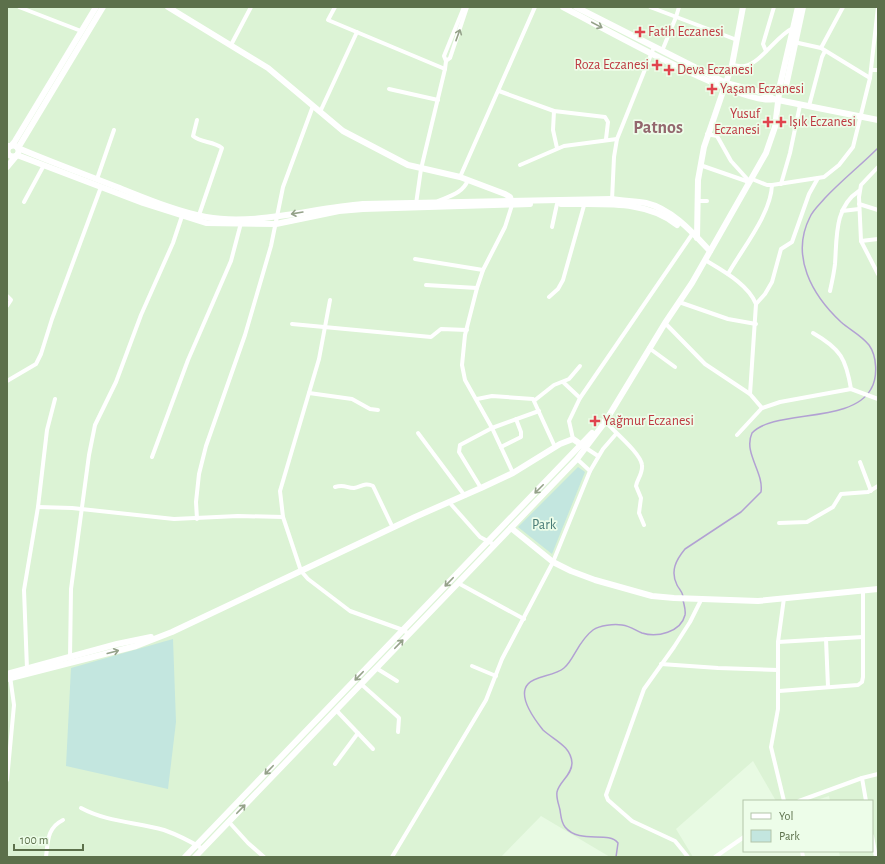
<svg xmlns="http://www.w3.org/2000/svg" width="885" height="864" viewBox="0 0 885 864" font-family="'Alegreya Sans',sans-serif">
	<style>
		.residential { fill: #dcf3d5 }
		.green { fill: #c3e6df }
		.lines { fill: none; stroke-linecap: round; stroke-linejoin: round }
		.stream { stroke: #b2a1d3; stroke-width: 1.5 }
		.street { stroke: #fff; stroke-width: 4 }
		.secondary { stroke: #fff; stroke-width: 6 }
		.oneway { stroke: #95a28a }
		.health-dot { fill: #e0444e; stroke: #edfde9; stroke-width: 1.5 }
		.labels { text-anchor: middle; dominant-baseline: central; stroke-width: 3.5; stroke-linejoin: round; paint-order: stroke }
		.health-label { font-size: 14px; fill: #be3a42; stroke: #edfde9; text-anchor: start }
		.park-label { font-size: 14px; fill: #477a75; stroke: #edfde9 }
		.district-label { font-size: 18px; font-weight: bold; fill: #93676e; stroke: #edfde9 }
	</style>
	<rect width="100%" height="100%" fill="#e8fae3"/>
	<polygon class="residential" points="7,7 878,7 878,857 840,857 839,851 872,851 872,801 830,801 829,796 814,801 776,801 753,761 676,829 693,857 610,857 541,816 501,857 7,857"/>
	<g class="green">
		<polygon points="578,467 585,472 552,554 518,527"/>
		<polygon points="173,639 176,722 168,789 66,766 71,668"/>
	</g>
	<g class="lines">
		<g class="stream">
			<path d="M 683,596 C 682,591 679,589 677,585 C 670,571 676,560 685,549 L 741,512 L 761,492 C 764,472 743,453 752,433 C 774,409 852,424 871,389 C 878,377 877,356 869,345 C 861,335 850,330 841,322 C 812,295 790,256 810,217 C 813,210 820,204 825,198 C 842,180 861,165 878,148"/>
			<path d="M 616,857 L 618,843 C 608,830 580,845 565,827 C 561,822 561,816 560,810 C 559,805 556,798 557,792 C 559,782 572,775 572,763 C 571,746 554,740 543,730 C 535,720 517,696 528,684 C 534,676 555,676 564,668 C 574,660 578,641 593,630 C 600,625 614,624 622,625 C 630,626 635,630 642,633 C 657,638 681,632 685,615 C 686,610 684,605 683,600"/>
		</g>
		<g class="street">
			<polyline points="19,7 81,31"/>
			<polyline points="335,7 328,20 445,69"/>
			<polyline points="650,7 737,40"/>
			<polyline points="794,42 821,48 870,78"/>
			<polyline points="231,45 251,7"/>
			<polyline points="821,48 843,7"/>
			<polyline points="662,51 676,17 679,7"/>
			<polyline points="766,51 763,44 774,7"/>
			<polyline points="446,61 450,58 467,7"/>
			<path d="M 732,65 C 736,65 741,67 745,66 C 762,62 776,36 793,28"/>
			<polyline points="871,70 878,70"/>
			<polyline points="389,89 438,100"/>
			<polyline points="499,91 554,111 605,117 608,122 606,139"/>
			<polyline points="809,106 822,57 825,51"/>
			<polyline points="554,111 553,130 557,148"/>
			<polyline points="320,112 357,32"/>
			<path d="M 197,120 L 193,136 C 201,143 213,141 222,148 L 199,215"/>
			<polyline points="707,134 717,136 731,161 750,182"/>
			<polyline points="520,165 564,146 617,139"/>
			<polyline points="700,165 749,182"/>
			<polyline points="878,167 861,185 859,197 861,241 878,274"/>
			<polyline points="460,177 535,7"/>
			<polyline points="97,179 114,130"/>
			<polyline points="752,179 767,185 772,185 824,177 839,165 853,147 870,78 878,7"/>
			<polyline points="781,184 790,153 800,105"/>
			<polyline points="612,200 614,157 617,139 654,47"/>
			<path d="M 438,201 C 450,196 463,193 468,180"/>
			<polyline points="697,201 707,201"/>
			<polyline points="24,202 44,165"/>
			<polyline points="416,204 421,169 445,69 446,61 444,56 464,7"/>
			<polyline points="859,204 878,210"/>
			<polyline points="512,205 505,227 483,270 477,288 465,335 462,365 465,380 492,428 513,473"/>
			<polyline points="842,211 859,209"/>
			<polyline points="552,227 557,204"/>
			<polyline points="861,241 878,239"/>
			<polyline points="415,259 483,270"/>
			<path d="M 705,260 C 723,271 748,284 756,304 L 750,394"/>
			<path d="M 728,274 C 742,249 771,214 772,185"/>
			<polyline points="426,285 477,288"/>
			<path d="M 830,291 C 832,282 834,273 835,264 C 837,238 834,207 859,191"/>
			<polyline points="7,296 11,300 7,306"/>
			<polyline points="549,297 558,289 563,280 585,202"/>
			<polyline points="330,300 319,359 280,491 283,517 301,571 308,579 350,611 403,630 409,634"/>
			<polyline points="679,302 728,319 756,324"/>
			<polyline points="756,304 765,294 772,282 781,249 792,242 809,194 818,178"/>
			<polyline points="665,323 705,364 750,394 762,408"/>
			<polyline points="292,324 431,337 441,329 467,330"/>
			<path d="M 813,333 C 841,349 846,359 851,389"/>
			<polyline points="649,348 675,367"/>
			<polyline points="7,381 36,364 41,354 52,319 101,187"/>
			<polyline points="563,382 580,398"/>
			<polyline points="309,393 352,399 370,409 378,410"/>
			<polyline points="477,399 492,396 533,399 555,447"/>
			<polyline points="535,400 554,385 569,379 580,366"/>
			<path d="M 604,420 C 612,430 641,453 642,465 C 643,474 637,479 636,486 L 641,498 L 639,513 L 644,525"/>
			<polyline points="418,433 465,496"/>
			<polyline points="737,435 762,408 780,402 851,389 878,399"/>
			<polyline points="573,439 569,421 580,398 693,233"/>
			<polyline points="501,447 521,437 521,432 516,419"/>
			<polyline points="586,448 598,456"/>
			<polyline points="152,457 188,360 231,261 241,223"/>
			<polyline points="577,459 590,471"/>
			<polyline points="860,462 871,491"/>
			<path d="M 335,487 C 345,484 346,488 354,488 C 361,487 365,482 373,486 L 393,528"/>
			<polyline points="481,488 459,452 460,445 492,428 539,411"/>
			<polyline points="449,502 480,537 495,545"/>
			<polyline points="38,507 72,508 174,519 238,516 283,517"/>
			<polyline points="197,519 196,502 199,474 206,446 245,335 271,246 283,187 313,106"/>
			<polyline points="779,523 807,522 833,507 841,494 868,492 878,486"/>
			<polyline points="458,583 524,619"/>
			<polyline points="826,639 828,687"/>
			<polyline points="778,642 863,637"/>
			<polyline points="70,658 71,589 89,455 95,425 116,382 141,315 173,243 182,216"/>
			<polyline points="661,664 718,668 778,670"/>
			<polyline points="472,666 496,676"/>
			<polyline points="376,668 397,681"/>
			<polyline points="27,669 24,590 38,507 47,430 55,399"/>
			<polyline points="361,684 397,716 399,718 398,732"/>
			<polyline points="779,691 858,685 862,682 863,677 863,590"/>
			<polyline points="336,710 373,749"/>
			<polyline points="335,764 358,733"/>
			<polyline points="862,778 866,801"/>
			<polyline points="7,780 14,705 10,676"/>
			<polyline points="784,801 771,747 778,709 778,642 784,598"/>
			<polyline points="799,801 862,778 878,774"/>
			<path d="M 81,808 C 107,822 136,822 164,830 C 178,835 190,841 203,849"/>
			<polyline points="229,822 248,843 264,857"/>
			<polyline points="872,836 876,857"/>
			<polyline points="802,851 803,857"/>
			<path d="M 46,857 C 48,841 47,828 63,820"/>
			<polyline points="392,857 486,700 502,659 553,562 590,471 603,449 616,434"/>
			<polyline points="688,857 675,841 632,821 608,800 606,795 644,689 674,647 690,622 701,600"/>
			<polyline points="715,857 744,837"/>
		</g>
		<g class="secondary">
			<path d="M 103,7 L 18,148 C 51,162 84,174 117,187 C 145,198 175,211 206,217 C 256,226 312,208 363,204 L 612,199 C 623,201 635,201 646,203 C 672,209 693,233 710,251"/>
			<polyline points="168,7 268,68 343,131 408,165 460,177 505,194 510,197 512,203"/>
			<path d="M 563,7 C 597,25 743,107 773,99 L 878,120"/>
			<polyline points="576,7 726,83 767,94 773,99"/>
			<polyline points="781,92 786,86 803,7"/>
			<circle cx="13" cy="151" r="5.5"/>
			<polyline points="7,146 11,146 15,141 96,7"/>
			<polyline points="7,167 17,155 143,203 206,223 276,224 339,211 363,209 530,204"/>
			<path d="M 561,204 C 600,205 646,199 677,225"/>
			<polyline points="697,238 698,180 704,147 732,65 743,7"/>
			<polyline points="511,528 553,562 571,571 595,580 652,596 674,598 758,601 878,589"/>
			<polyline points="7,674 117,644 151,637"/>
			<polyline points="7,679 136,646 172,632 415,517 481,488 513,473 560,444 573,439 586,448"/>
			<polyline points="185,857 592,433"/>
			<polyline points="195,857 577,459 605,422 665,323 692,283 766,153 775,127 780,85 798,7"/>
		</g>
	</g>
	<defs><path id="oneway-shaft" d="M-6 0H5M1.5-3L5.5 0L1.5 3" fill="none" stroke-width="1.6" stroke-linecap="round" stroke-linejoin="round"/></defs>
	<g class="oneway">
		<use href="#oneway-shaft" transform="translate(597 25) rotate(28)"/>
		<use href="#oneway-shaft" transform="translate(458 35) rotate(-70)"/>
		<use href="#oneway-shaft" transform="translate(297 213) rotate(170)"/>
		<use href="#oneway-shaft" transform="translate(539 489) rotate(135)"/>
		<use href="#oneway-shaft" transform="translate(449 582) rotate(134)"/>
		<use href="#oneway-shaft" transform="translate(399 644) rotate(-46)"/>
		<use href="#oneway-shaft" transform="translate(113 652) rotate(-15)"/>
		<use href="#oneway-shaft" transform="translate(359 676) rotate(134)"/>
		<use href="#oneway-shaft" transform="translate(269 770) rotate(134)"/>
		<use href="#oneway-shaft" transform="translate(241 809) rotate(-46)"/>
	</g>
	<g class="health-dot">
		<path d="M638 26h4v4h4v4h-4v4h-4v-4h-4v-4h4z"/>
		<path d="M655 59h4v4h4v4h-4v4h-4v-4h-4v-4h4z"/>
		<path d="M667 64h4v4h4v4h-4v4h-4v-4h-4v-4h4z"/>
		<path d="M710 83h4v4h4v4h-4v4h-4v-4h-4v-4h4z"/>
		<path d="M766 116h4v4h4v4h-4v4h-4v-4h-4v-4h4z"/>
		<path d="M779 116h4v4h4v4h-4v4h-4v-4h-4v-4h4z"/>
		<path d="M593 415h4v4h4v4h-4v4h-4v-4h-4v-4h4z"/>
	</g>
	<g class="labels">
		<g class="health-label">
			<text x="648" y="32">Fatih Eczanesi</text>
			<text x="649" y="65" text-anchor="end">Roza Eczanesi</text>
			<text x="677" y="70">Deva Eczanesi</text>
			<text x="720" y="89">Yaşam Eczanesi</text>
			<text x="760" y="114" text-anchor="end">Yusuf<tspan x="760" dy="16">Eczanesi</tspan></text>
			<text x="789" y="122">Işık Eczanesi</text>
			<text x="603" y="421">Yağmur Eczanesi</text>
		</g>
		<g class="park-label">
			<text x="544" y="525">Park</text>
		</g>
		<g class="district-label">
			<text x="658" y="128">Patnos</text>
		</g>
	</g>
	<rect width="885" height="864" fill="none" stroke="#5c704b" stroke-width="16"/>
	<rect x="743" y="800" width="130" height="52" fill="#edfde9" stroke="#b3c5aa"/>
	<rect x="751" y="813" width="20" height="6" fill="#ffffff" stroke="#b3c5aa"/>
	<text x="779" y="820" font-size="12" fill="#5c704b">Yol</text>
	<rect x="751" y="830" width="20" height="12" fill="#c3e6df" stroke="#b3c5aa"/>
	<text x="779" y="840" font-size="12" fill="#5c704b">Park</text>
	<path d="M14 844v6h69v-6" fill="none" stroke="#5c704b" stroke-width="2"/>
	<text x="20" y="844" font-size="12" fill="#5c704b" stroke="#edfde9" stroke-width="3" paint-order="stroke">100 m</text>
</svg>
